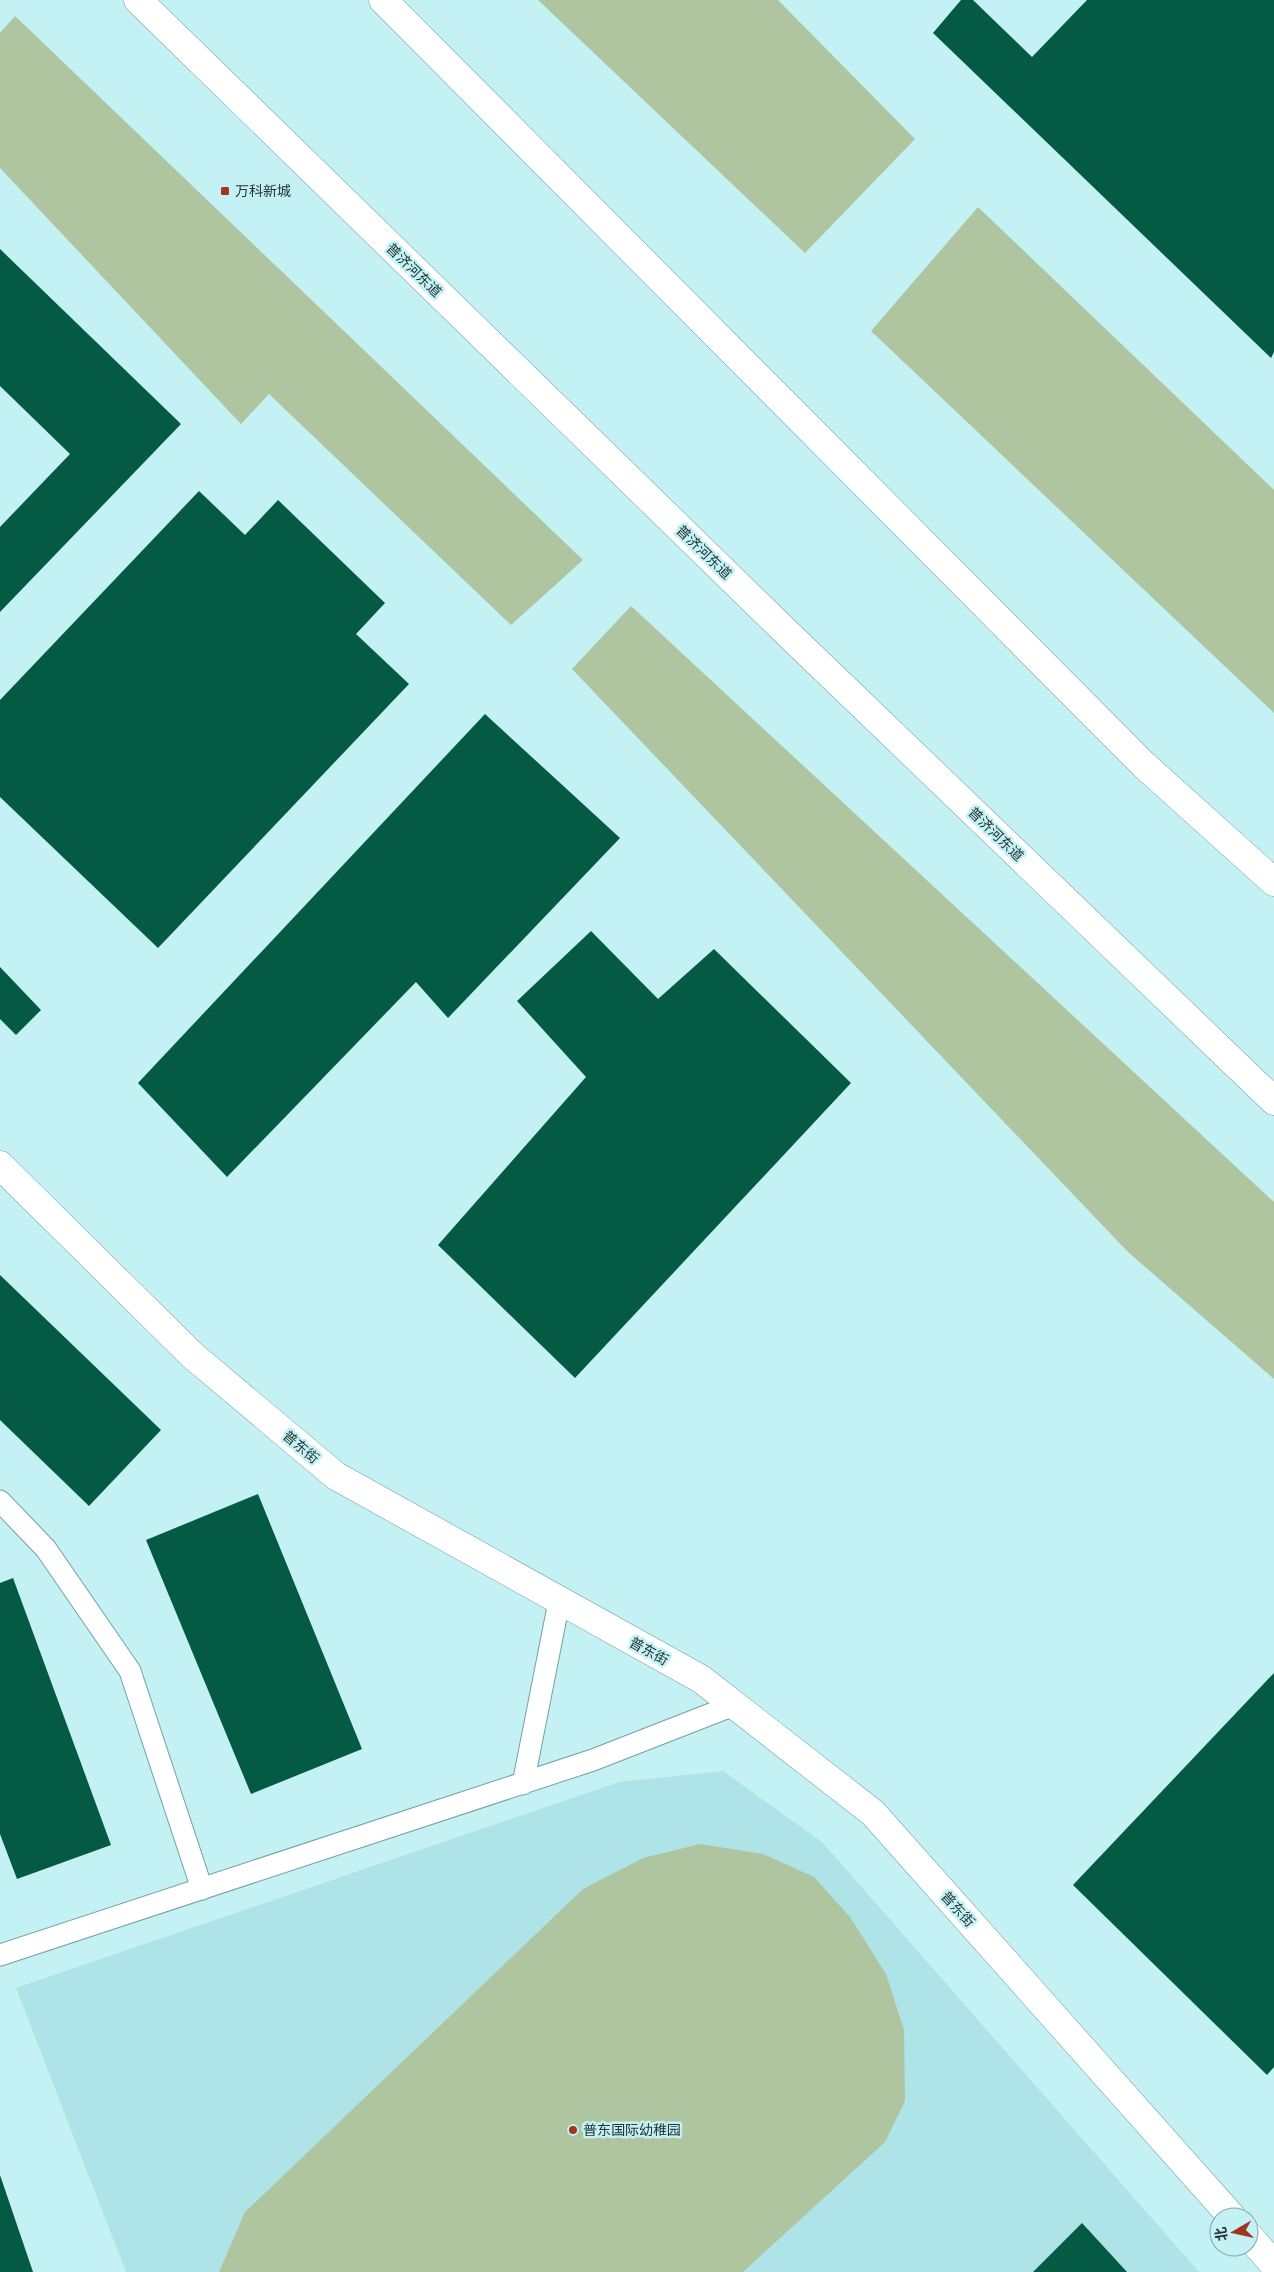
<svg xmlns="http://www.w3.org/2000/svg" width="1274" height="2272" viewBox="0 0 1274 2272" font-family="'DejaVu Sans','Noto Sans SC',sans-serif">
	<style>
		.built { fill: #aee4e7 }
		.green { fill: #aec5a0 }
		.building { fill: #045a42 }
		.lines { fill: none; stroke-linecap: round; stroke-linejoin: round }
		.service-casing { stroke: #75a0a2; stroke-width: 23 }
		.minor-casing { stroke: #75a0a2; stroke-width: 29 }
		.primary-casing { stroke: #75a0a2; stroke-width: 29 }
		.service { stroke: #fff; stroke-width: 21 }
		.minor { stroke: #fff; stroke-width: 28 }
		.primary { stroke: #fff; stroke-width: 28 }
		.poi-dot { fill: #9f361d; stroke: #c4f1f4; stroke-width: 2 }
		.labels { text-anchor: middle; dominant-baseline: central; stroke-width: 5; stroke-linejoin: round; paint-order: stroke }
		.poi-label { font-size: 14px; fill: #243536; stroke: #c4f1f4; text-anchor: start }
		.street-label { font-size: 14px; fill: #243536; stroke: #c4f1f4 }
	</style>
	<rect width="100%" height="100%" fill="#c4f1f4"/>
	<polygon class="built" points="723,1771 822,1842 1199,2272 126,2272 16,1988 619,1782"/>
	<g class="green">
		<polygon points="538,0 778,0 915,139 805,253"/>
		<polygon points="15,16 583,560 511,625 269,394 241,424 0,168 0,33"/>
		<polygon points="978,207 1274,490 1274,713 871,331"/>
		<polygon points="631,606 1274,1202 1274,1379 1128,1252 572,669"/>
		<polygon points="700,1844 763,1854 814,1877 850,1917 886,1974 904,2030 905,2101 885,2142 743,2272 219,2272 245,2212 583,1889 643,1858"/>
	</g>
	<g class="building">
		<polygon points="961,0 973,0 1032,57 1087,0 1274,0 1274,352 1271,358 933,33"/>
		<polygon points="0,249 181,424 0,612 0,527 70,454 0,386"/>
		<polygon points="199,491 245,535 278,500 385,603 356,634 409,684 158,948 0,797 0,700"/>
		<polygon points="485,714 620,838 448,1018 416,982 227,1177 138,1083"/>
		<polygon points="591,931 658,999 714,949 851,1083 575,1378 438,1245 586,1077 517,1001"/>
		<polygon points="0,967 41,1010 16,1035 0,1019"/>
		<polygon points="0,1275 161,1430 89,1506 0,1420"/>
		<polygon points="258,1494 362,1749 251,1794 146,1540"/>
		<polygon points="13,1578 111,1845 17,1879 0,1834 0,1583"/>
		<polygon points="1274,1673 1274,2067 1267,2075 1073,1885"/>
		<polygon points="0,2175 33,2272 0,2272"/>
		<polygon points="1082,2223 1127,2272 1033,2272"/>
	</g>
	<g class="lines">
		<defs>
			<g id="service">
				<polyline points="0,1501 46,1549 130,1671 202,1889"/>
				<polyline points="523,1784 559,1602"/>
				<polyline points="0,1955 593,1760 734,1705"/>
			</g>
			<g id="minor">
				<polyline points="0,1165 192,1355 336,1476 701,1679 873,1813 1232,2217"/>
				<polyline points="1249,2236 1274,2265"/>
			</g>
			<g id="primary">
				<polyline points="138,0 783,629 1274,1101"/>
				<polyline points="383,0 1144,765 1274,882"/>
			</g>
		</defs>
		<use href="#service" class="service-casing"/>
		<use href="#minor" class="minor-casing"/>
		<use href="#primary" class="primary-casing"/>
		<use href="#service" class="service"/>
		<use href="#minor" class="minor"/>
		<use href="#primary" class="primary"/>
	</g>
	<g class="poi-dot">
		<rect x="220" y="186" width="10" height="10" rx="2.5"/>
		<circle cx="573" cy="2130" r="5"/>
	</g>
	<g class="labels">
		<g class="poi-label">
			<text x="235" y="191">万科新城</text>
			<text x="583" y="2130">普东国际幼稚园</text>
		</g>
		<g class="street-label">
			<text transform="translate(414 270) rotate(44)">普济河东道</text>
			<text transform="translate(704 552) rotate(44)">普济河东道</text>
			<text transform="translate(996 834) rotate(44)">普济河东道</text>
			<text transform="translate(301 1447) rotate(40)">普东街</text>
			<text transform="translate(649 1651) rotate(29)">普东街</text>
			<text transform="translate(958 1909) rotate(48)">普东街</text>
		</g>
	</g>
	<g transform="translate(1234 2232) rotate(261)"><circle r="24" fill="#c4f1f4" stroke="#84a6a8"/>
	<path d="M0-4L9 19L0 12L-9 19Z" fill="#9f361d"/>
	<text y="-8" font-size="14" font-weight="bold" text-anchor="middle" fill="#243536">北</text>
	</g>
</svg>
